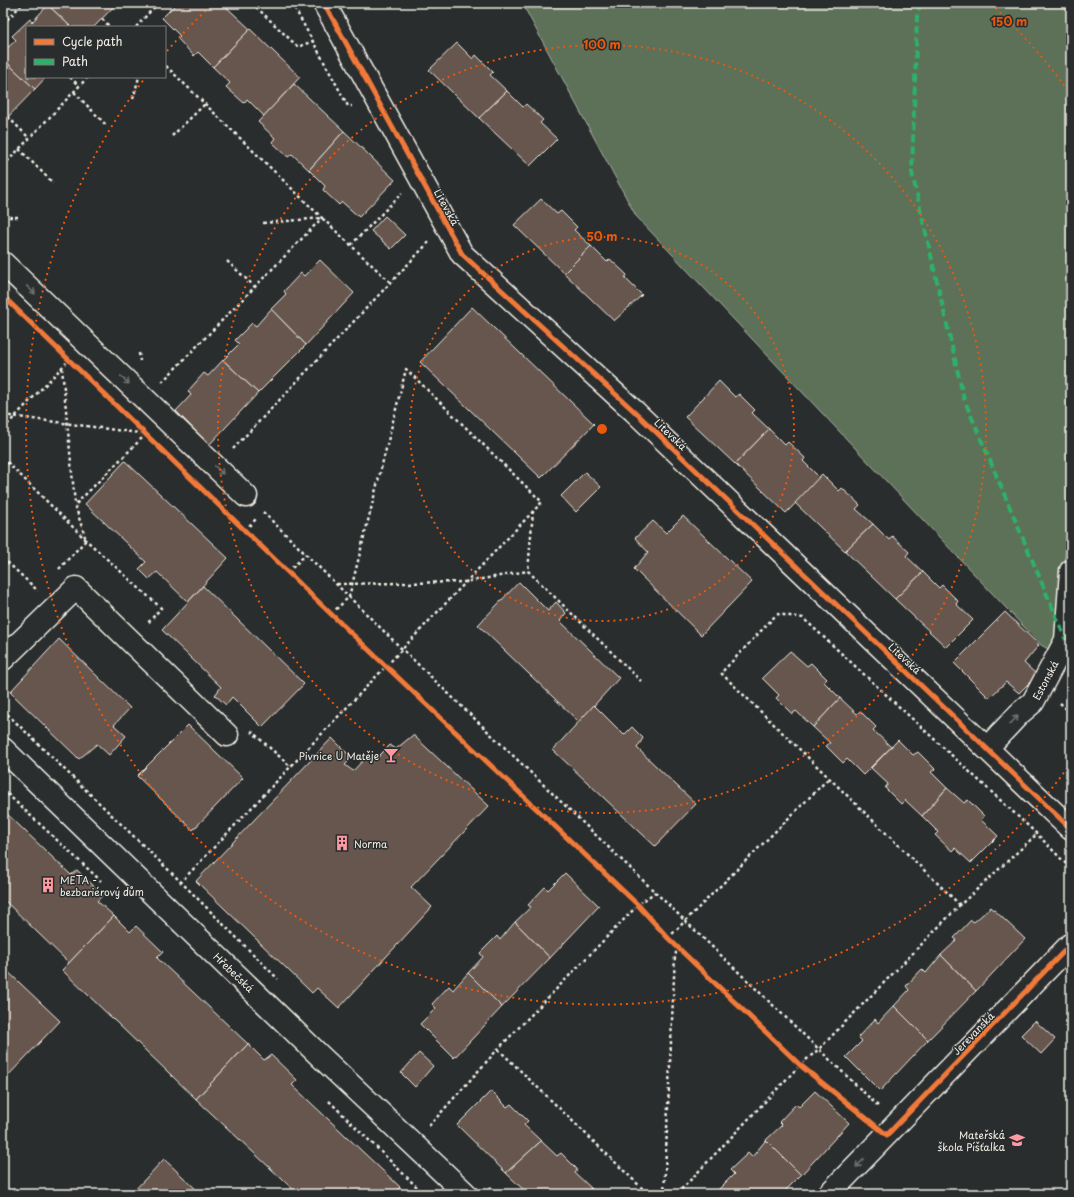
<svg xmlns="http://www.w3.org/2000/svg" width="1074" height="1197" viewBox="0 0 1074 1197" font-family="'Playpen Sans',sans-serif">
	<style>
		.green { fill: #5d6f59; stroke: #a8b0a0 }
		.building { fill: #66574d; stroke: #f4f1e8 }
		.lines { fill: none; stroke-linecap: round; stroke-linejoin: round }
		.minor-casing { stroke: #f4f1e8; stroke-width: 25 }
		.path { stroke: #f4f1e8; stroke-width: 2.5; stroke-dasharray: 3 3; stroke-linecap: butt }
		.minor { stroke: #2a2d2e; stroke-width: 22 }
		.quiet { stroke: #2db169; stroke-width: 4; stroke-dasharray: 8 4; stroke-linecap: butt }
		.cycleway-casing { stroke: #2a2d2e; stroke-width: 8 }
		.cycleway { stroke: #f17a3a; stroke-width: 5 }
		.oneway { stroke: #71726f }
		.ring { fill: none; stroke: #e8590c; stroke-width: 2; stroke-dasharray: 2 4 }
		.labels { text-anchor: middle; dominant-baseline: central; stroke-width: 3; stroke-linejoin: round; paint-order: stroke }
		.street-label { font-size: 10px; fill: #f4f1e8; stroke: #2a2d2e }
		.poi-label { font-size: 10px; fill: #f4f1e8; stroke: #2a2d2e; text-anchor: end }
		.centre { fill: #e8590c; stroke: #2a2d2e; stroke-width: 2 }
		.ring-label { font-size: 12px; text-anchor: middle; font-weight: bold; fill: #e8590c; stroke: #2a2d2e; stroke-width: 3; stroke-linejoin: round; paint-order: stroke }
	</style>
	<rect width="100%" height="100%" fill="#2a2d2e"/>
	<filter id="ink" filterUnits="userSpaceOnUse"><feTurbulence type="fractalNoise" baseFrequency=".025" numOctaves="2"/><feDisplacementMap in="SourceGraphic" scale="8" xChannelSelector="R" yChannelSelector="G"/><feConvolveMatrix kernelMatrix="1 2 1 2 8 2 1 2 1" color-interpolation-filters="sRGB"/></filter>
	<g filter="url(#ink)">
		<polygon class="green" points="522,3 1071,3 1071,469 1060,635 1055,653 1041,645 636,216"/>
		<g class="building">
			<polygon points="50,3 117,3 94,27 71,27 48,5"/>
			<polygon points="177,3 222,3 250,29 213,67 198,52 194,56 177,38 180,36 162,18"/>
			<polygon points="428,3 438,3 433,8"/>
			<polygon points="48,5 71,27 27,27 27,77 46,77 35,89 3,59 3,52 16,40 12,36 30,19 32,22"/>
			<polygon points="250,29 300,77 264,116 247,99 244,103 226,87 230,83 213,67"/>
			<polygon points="457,43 473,59 476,55 493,72 490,75 507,91 479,118 429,70"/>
			<polygon points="3,59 35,89 3,122"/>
			<polygon points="294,84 344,131 309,170 292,154 288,157 272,142 275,138 258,122"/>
			<polygon points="507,91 523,107 526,104 543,120 540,123 557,139 530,166 479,118"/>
			<polygon points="344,131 395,180 359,217 342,202 339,205 323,190 325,186 309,170"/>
			<polygon points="541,199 557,214 561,211 577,227 574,230 591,246 564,273 514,225"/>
			<polygon points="385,216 405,235 391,249 371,231"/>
			<polygon points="591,246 607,262 610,259 627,275 625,278 642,295 614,321 564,273"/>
			<polygon points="320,260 354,293 306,345 271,309 286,294 284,291 301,273 304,276"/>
			<polygon points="472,307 594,424 541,478 420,362"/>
			<polygon points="271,309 306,345 258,393 223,360 239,344 235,340 252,323 256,326"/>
			<polygon points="223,360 258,393 209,445 176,411 191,395 188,391 204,373 208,376"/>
			<polygon points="719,381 735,397 739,394 755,410 752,413 769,429 735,464 685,417"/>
			<polygon points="769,429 785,445 788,442 805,458 803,461 820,478 786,513 735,464"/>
			<polygon points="125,461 228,558 188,602 157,572 149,579 139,569 146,562 85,504"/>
			<polygon points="585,472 601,487 576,512 561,496"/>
			<polygon points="822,474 839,491 842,488 860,505 856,509 873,524 845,551 795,503"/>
			<polygon points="683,516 752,582 701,635 634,569 648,552 635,538 653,521 666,533"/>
			<polygon points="873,524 889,540 892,536 909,552 906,556 923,572 895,599 845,551"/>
			<polygon points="923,572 939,588 942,585 958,601 956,604 973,620 946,647 895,599"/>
			<polygon points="519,582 548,611 556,602 566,613 560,621 619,678 579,722 478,625"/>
			<polygon points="203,586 304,684 262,727 232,697 226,705 215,695 221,687 162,630"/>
			<polygon points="1005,612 1039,645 1024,663 1037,675 1019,693 1006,682 989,698 954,663"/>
			<polygon points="59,639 130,708 114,725 126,736 109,755 97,744 79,759 10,692"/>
			<polygon points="790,651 807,666 811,663 827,679 824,682 840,698 813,727 796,711 792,714 776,698 779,695 762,678"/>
			<polygon points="840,698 857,714 860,711 876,727 873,730 891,747 863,775 847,759 843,763 826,746 830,743 813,727"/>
			<polygon points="594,705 624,735 632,727 643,738 637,748 696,804 655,846 553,750"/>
			<polygon points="188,725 243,778 193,830 137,776"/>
			<polygon points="413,735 489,806 411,887 432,907 339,1008 317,988 312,993 196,881 332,738 352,758 345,765 353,771 369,754 376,759 390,745 396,749"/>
			<polygon points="898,740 913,755 918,752 935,769 931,772 947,788 922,816 905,800 901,804 885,788 888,784 871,768"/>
			<polygon points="947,788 964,803 968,800 984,816 981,820 998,836 971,863 955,848 952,851 935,835 938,832 922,816"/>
			<polygon points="3,810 71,875 77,870 103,895 97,901 114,916 69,963 3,899"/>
			<polygon points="565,873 599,906 550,958 515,922 531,907 528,905 545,887 548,890"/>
			<polygon points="991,907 1025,939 976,991 941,955 957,940 954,938 971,920 974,922"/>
			<polygon points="114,916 130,932 136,926 163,952 157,958 248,1044 196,1099 62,970"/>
			<polygon points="515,922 550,958 502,1007 468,973 483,957 480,953 497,936 500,940"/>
			<polygon points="941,955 976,991 928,1040 894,1006 909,990 906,986 922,969 926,973"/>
			<polygon points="3,967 60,1021 3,1081"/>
			<polygon points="468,973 502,1007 454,1058 420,1024 436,1008 432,1004 449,986 453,990"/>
			<polygon points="894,1006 928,1040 880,1091 846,1057 862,1041 858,1037 875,1019 878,1023"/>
			<polygon points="1035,1021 1055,1039 1041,1054 1021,1035"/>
			<polygon points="248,1044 264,1060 271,1055 297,1080 292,1085 400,1187 394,1194 298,1194 196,1099"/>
			<polygon points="419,1053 433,1066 415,1087 401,1073"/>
			<polygon points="491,1091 507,1107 511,1104 528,1121 524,1125 541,1141 506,1173 457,1125"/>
			<polygon points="815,1091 849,1123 801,1175 766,1140 782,1125 779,1122 796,1104 799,1107"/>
			<polygon points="766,1140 801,1175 782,1194 723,1194 718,1190 734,1174 730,1170 748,1153 752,1157"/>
			<polygon points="541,1141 557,1156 561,1153 577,1169 575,1173 591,1188 585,1194 528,1194 506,1173"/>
			<polygon points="164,1159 201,1194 131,1194"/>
			<polygon points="400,1187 407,1194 394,1194"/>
			<polygon points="591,1188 597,1194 585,1194"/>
		</g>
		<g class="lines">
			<defs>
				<g id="minor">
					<polyline points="324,3 462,254 634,411 1071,829"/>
					<polyline points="3,263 246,496"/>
					<polyline points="3,659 76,588 227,735"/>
					<polyline points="987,748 1020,713 1033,702 1066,640 1071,571"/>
					<polyline points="3,749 320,1056 466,1194"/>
					<polyline points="829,1194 1071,944"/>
				</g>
			</defs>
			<use href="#minor" class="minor-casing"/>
			<g class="path">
				<polyline points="252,3 298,47 313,41"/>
				<polyline points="292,3 348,106 352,106"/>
				<polyline points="102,19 110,27"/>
				<polyline points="3,24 23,3"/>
				<polyline points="136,27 158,3"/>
				<polyline points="70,77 79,86"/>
				<polyline points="74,92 107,126"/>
				<polyline points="133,99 139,77"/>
				<polyline points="8,117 29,138"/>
				<polyline points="172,136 205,104"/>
				<polyline points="19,149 53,183"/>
				<polyline points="3,166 88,77"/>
				<polyline points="3,217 21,217"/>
				<polyline points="263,223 322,218 391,283"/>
				<polyline points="351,245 402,193"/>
				<polyline points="227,261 255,287"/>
				<polyline points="139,353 140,361"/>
				<polyline points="62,368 75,504"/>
				<polyline points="162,382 322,218 165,65"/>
				<polyline points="3,415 146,434"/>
				<polyline points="3,429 69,360"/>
				<polyline points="233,449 429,242"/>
				<polyline points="3,458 86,540 161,608 147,624"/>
				<polyline points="533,511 528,571 641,681"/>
				<polyline points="263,512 401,648 879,1107"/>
				<polyline points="245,530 256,519"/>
				<polyline points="3,558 38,591"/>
				<polyline points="59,569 86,540 75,505 146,434"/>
				<polyline points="288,572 306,554"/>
				<polyline points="337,584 465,582 528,571"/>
				<polyline points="1060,703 1071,713"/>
				<polyline points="3,710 181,882 542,502 406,369 349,597 331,614"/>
				<polyline points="251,731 290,766"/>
				<polyline points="3,790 101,881"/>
				<polyline points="180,883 181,882 278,979"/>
				<polyline points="960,905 721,673 777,614 803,618 1037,834 1071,869"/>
				<polyline points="668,938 829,778"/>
				<polyline points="498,1049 648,1194"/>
				<polyline points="329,1101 424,1194"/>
				<polyline points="429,1126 498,1049 638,905 655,892"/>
				<polyline points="490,1187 497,1194"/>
				<polyline points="664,1194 675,955 678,949"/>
				<polyline points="677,1194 800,1065 819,1049 960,905 1037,834"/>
			</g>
			<use href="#minor" class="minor"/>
			<polyline class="quiet" points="921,3 917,16 912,173 964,399 1066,640"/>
			<defs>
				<g id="cycleway">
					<polyline points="324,3 462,254 634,411 1071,829"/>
					<polyline points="3,296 331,614 638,905 668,938 800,1065 887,1135 1071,944"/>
				</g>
			</defs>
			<use href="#cycleway" class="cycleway-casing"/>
			<use href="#cycleway" class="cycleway"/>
		</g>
		<defs><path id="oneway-shaft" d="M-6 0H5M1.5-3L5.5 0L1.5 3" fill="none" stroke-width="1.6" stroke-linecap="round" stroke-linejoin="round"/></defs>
		<g class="oneway">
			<use href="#oneway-shaft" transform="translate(31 290) rotate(44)"/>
			<use href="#oneway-shaft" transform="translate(125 380) rotate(44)"/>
			<use href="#oneway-shaft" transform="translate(219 470) rotate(44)"/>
			<use href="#oneway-shaft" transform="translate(1014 720) rotate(-46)"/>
			<use href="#oneway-shaft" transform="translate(860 1163) rotate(134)"/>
		</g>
	</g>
	<g class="ring">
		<circle cx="602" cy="429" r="192"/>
		<circle cx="602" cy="429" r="384"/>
		<path d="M1071 763A576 576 0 1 1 145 78M167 51A576 576 0 0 1 213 4M991 4A576 576 0 0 1 1071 95"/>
	</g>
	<defs>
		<symbol id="bar-bare" viewBox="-9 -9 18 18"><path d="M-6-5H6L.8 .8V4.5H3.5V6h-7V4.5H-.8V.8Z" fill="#ff9aa2" stroke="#2a2d2e" stroke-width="2.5" paint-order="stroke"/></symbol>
		<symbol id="building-bare" viewBox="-9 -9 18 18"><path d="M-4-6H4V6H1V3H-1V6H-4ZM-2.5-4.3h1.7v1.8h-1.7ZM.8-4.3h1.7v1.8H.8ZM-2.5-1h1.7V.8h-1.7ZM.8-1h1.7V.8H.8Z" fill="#ff9aa2" stroke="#2a2d2e" stroke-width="2.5" paint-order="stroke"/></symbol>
		<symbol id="school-bare" viewBox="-9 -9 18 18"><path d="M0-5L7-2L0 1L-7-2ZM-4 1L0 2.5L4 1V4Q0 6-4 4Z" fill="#ff9aa2" stroke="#2a2d2e" stroke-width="2.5" paint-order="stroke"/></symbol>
	</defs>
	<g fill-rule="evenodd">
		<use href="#bar-bare" x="380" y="744" width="22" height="22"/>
		<use href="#building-bare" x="331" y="832" width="22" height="22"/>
		<use href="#building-bare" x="37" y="874" width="22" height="22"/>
		<use href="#school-bare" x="1006" y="1129" width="22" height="22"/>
	</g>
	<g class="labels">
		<g class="street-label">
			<text transform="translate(447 207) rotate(61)">Litevská</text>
			<text transform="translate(671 434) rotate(44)">Litevská</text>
			<text transform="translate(905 658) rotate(43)">Litevská</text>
			<text transform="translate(1045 680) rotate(-62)">Estonská</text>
			<text transform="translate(234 972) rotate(44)">Hřebečská</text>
			<text transform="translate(973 1033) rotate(-46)">Jerevanská</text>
		</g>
		<g class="poi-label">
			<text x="379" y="755">Pivnice U Matěje</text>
			<text x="354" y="843" text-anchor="start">Norma</text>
			<text x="60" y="879" text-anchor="start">META -<tspan x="60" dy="12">bezbariérový dům</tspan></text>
			<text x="1005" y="1134">Mateřská<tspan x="1005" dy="12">škola Píšťalka</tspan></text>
		</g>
	</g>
	<circle cx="602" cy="429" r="6" class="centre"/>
	<g class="ring-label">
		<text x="1009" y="26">150 m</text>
		<text x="602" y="49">100 m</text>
		<text x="602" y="241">50 m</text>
	</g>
	<rect width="1074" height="1197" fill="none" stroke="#2a2d2e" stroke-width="16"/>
	<rect x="8" y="8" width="1058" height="1181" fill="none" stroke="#f4f1e8" stroke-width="1.5" filter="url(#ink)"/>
	<rect x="26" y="26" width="140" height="52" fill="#2a2d2e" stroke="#7b7b78"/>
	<rect x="34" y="39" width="20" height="6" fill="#f17a3a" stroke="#7b7b78"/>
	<text x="62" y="46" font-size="12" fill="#f4f1e8">Cycle path</text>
	<rect x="34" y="59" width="20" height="6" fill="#2db169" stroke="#7b7b78"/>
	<text x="62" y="66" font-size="12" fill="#f4f1e8">Path</text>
</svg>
